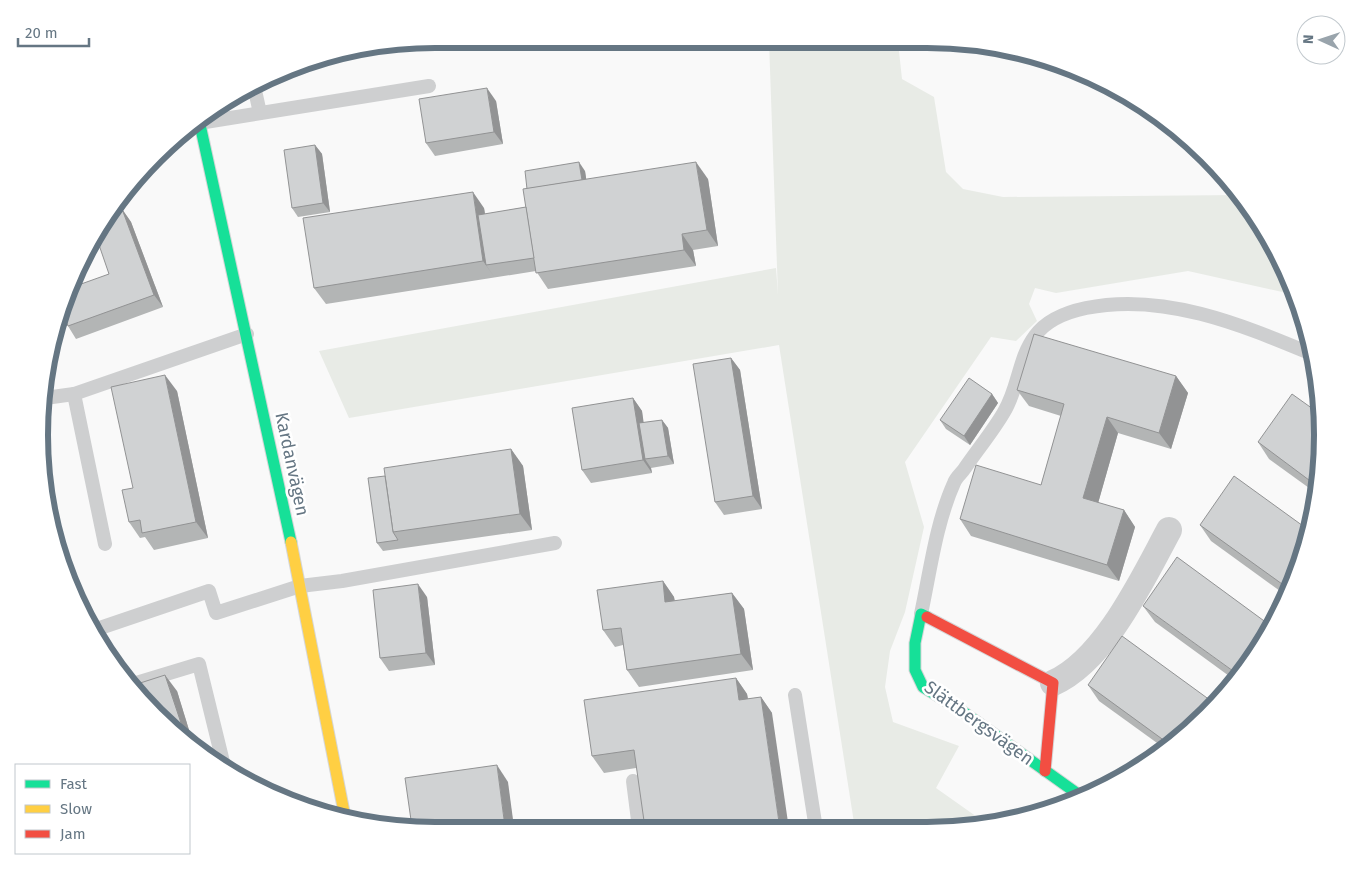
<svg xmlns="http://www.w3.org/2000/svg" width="1361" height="869" viewBox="0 0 1361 869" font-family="'Fira Sans',sans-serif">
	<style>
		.green { fill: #e8ebe6 }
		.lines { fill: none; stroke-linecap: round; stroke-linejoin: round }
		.fast-casing { stroke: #d5d6d7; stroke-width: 13 }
		.slow-casing { stroke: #d5d6d7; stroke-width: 13 }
		.jam-casing { stroke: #d5d6d7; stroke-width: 13 }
		.lane { stroke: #cecfd0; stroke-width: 14 }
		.street { stroke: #cecfd0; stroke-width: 26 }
		.fast { stroke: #16e098; stroke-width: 11 }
		.slow { stroke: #ffcf43; stroke-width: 11 }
		.jam { stroke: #f24e42; stroke-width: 11 }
		.wall { fill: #b3b5b5 }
		.shaded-wall { fill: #929394 }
		.building { fill: #d0d2d3; stroke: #929394 }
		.labels { text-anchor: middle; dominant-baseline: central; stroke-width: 5; stroke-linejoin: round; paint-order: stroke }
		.street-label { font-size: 18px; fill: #657683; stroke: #fff }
		.rim { fill: none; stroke: #657683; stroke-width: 6 }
	</style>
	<rect width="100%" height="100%" fill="#f9f9f9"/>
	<polygon class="green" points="769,41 898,42 902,79 934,97 946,172 963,189 1003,197 1239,195 1269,237 1296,295 1188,271 1056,293 1035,288 1029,304 1037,321 1016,341 991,337 905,462 924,527 905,612 890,651 885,687 893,722 959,746 936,788 987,824 953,829 855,829 779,345 349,418 319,351 776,268 778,295"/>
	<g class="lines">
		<defs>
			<g id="fast">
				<polyline points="199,120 291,542"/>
				<polyline points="927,617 921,614 915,643 915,670 923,687 959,709 1082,797"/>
			</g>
			<polyline id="slow" points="291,542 345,817"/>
			<polyline id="jam" points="927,617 1053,683 1045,771"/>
		</defs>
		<use href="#fast" class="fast-casing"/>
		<use href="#slow" class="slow-casing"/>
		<use href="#jam" class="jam-casing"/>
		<g class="lane">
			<polyline points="254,86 260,113"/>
			<polyline points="199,123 429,86"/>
			<polyline points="45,398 74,394"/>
			<polyline points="105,544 74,394 247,334"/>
			<path d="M 921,614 C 930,572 936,523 954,483 C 956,477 962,473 965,468 C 978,449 993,431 1004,412 C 1019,387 1018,359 1035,336 C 1047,319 1067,312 1086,308 C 1164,292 1242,325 1312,354"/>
			<polyline points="94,630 209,591 216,613 300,586 342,581 555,543"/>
			<polyline points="133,684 199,664 224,766"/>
			<polyline points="795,695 816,829"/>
			<polyline points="633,781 639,828"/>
		</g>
		<path class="street" d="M 1053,683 C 1105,660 1143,578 1169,530"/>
		<use href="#fast" class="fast"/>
		<use href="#slow" class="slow"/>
		<use href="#jam" class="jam"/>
	</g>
	<g class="wall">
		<polygon points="496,101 503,144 435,156 426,143"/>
		<polygon points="315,145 322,154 330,212 298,217 292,208"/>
		<polygon points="585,171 586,179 708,179 718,246 693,250 696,266 548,289 536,271 326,304 314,288 484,208 485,214 526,207 527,189"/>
		<polygon points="122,209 131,222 163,307 76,339 68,326 109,274"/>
		<polygon points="731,358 740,370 762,509 724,515 715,502"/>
		<polygon points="1176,376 1188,393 1171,449 1118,433 1098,503 1124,510 1135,527 1119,581 971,536 960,519 1041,485 1061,416 1029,406 1017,390"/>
		<polygon points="177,391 208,538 154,550 145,537 140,538 129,522 133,488"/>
		<polygon points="992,394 998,403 970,445 946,429 940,420"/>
		<polygon points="633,398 642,411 643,423 662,420 668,428 674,464 651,468 652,473 591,483 582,470"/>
		<polygon points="1258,442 1321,461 1316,493 1269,459"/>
		<polygon points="511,449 523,466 532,530 383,551 377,543 385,476"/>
		<polygon points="1200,525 1309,537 1287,596 1211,541"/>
		<polygon points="663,581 674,597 675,601 732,593 744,609 753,670 639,687 627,670 623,645 615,647 603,630"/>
		<polygon points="427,597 435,665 389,671 380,658"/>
		<polygon points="1143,606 1240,676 1236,681 1155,622"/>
		<polygon points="736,678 747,694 748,699 761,697 772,713 636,768 604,773 592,756"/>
		<polygon points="134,685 177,691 193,743 189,744"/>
		<polygon points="1088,685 1187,732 1164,748 1099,701"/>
	</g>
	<g class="shaded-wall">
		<polygon points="487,88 496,101 503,144 494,132"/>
		<polygon points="315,145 322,154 330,212 323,203"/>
		<polygon points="579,162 585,171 589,197 583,189"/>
		<polygon points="696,162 708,179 718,246 707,230"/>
		<polygon points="473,192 484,208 493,264 486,265 495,278 483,261"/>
		<polygon points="122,209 131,222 163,307 154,295"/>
		<polygon points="682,234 693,250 696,266 684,250"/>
		<polygon points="731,358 740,370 762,509 753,496"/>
		<polygon points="165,375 177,391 208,538 196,522"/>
		<polygon points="1176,376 1188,393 1171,449 1159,433"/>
		<polygon points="992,394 998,403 970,445 964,436"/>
		<polygon points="633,398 642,411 649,459 645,459 651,468 652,473 643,460"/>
		<polygon points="1107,417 1118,433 1095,514 1083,498"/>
		<polygon points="662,420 668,428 674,464 668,456"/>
		<polygon points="511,449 523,466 532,530 520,514"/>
		<polygon points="1124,510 1135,527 1119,581 1107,565"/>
		<polygon points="663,581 674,597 677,619 665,602"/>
		<polygon points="418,584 427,597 435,665 426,653"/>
		<polygon points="732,593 744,609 753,670 741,654"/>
		<polygon points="165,675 177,691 193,743 182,726"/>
		<polygon points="736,678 747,694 751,717 739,700"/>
		<polygon points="761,697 772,713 789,829 780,829"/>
		<polygon points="497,765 508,782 514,827 505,827"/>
	</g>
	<g class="building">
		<polygon points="487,88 494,132 426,143 419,99"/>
		<polygon points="315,145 323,203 292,208 284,150"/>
		<polygon points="579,162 582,180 527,189 525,171"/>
		<polygon points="696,162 707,230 682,234 684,250 536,273 523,189"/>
		<polygon points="473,192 483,261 314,288 303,218"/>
		<polygon points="526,207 534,258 486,265 478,215"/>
		<polygon points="122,209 154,295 68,326 60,306 70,288 109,274 97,239 110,214"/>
		<polygon points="1034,334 1176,376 1159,433 1107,417 1083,498 1124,510 1107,565 960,519 976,465 1041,485 1064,404 1017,390"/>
		<polygon points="731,358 753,496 715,502 693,364"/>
		<polygon points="165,375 196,522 142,533 140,520 129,522 122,490 133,488 111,387"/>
		<polygon points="969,378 992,394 964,436 940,420"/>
		<polygon points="1292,394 1320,414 1321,461 1317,486 1258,442"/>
		<polygon points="633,398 643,460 582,470 572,408"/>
		<polygon points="662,420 668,456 645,459 639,423"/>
		<polygon points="511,449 520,514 393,532 384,468"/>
		<polygon points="385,476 393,532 398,540 377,543 368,478"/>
		<polygon points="1234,476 1310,531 1309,537 1289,589 1200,525"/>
		<polygon points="1177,557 1271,626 1240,676 1143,606"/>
		<polygon points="663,581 665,602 732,593 741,654 627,670 621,628 603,630 597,590"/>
		<polygon points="418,584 426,653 380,658 373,590"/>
		<polygon points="1122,636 1214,703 1187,732 1169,744 1088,685"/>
		<polygon points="165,675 182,726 175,729 134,685"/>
		<polygon points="736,678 739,700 761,697 780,829 645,828 634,750 592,756 584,700"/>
		<polygon points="497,765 505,827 412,827 405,778"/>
	</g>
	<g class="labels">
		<g class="street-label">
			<text transform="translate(292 464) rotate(78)">Kardanvägen</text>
			<text transform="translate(979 723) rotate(36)">Slättbergsvägen</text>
		</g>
	</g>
	<path d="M0 0H1361V869H0ZM435 48H927A387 387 0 0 1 1314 435V435A387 387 0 0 1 927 822H435A387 387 0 0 1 48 435V435A387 387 0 0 1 435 48Z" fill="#fff" fill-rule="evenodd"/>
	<path class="rim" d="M435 48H927A387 387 0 0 1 1314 435V435A387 387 0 0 1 927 822H435A387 387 0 0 1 48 435V435A387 387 0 0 1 435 48Z"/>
	<rect x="15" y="764" width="175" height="90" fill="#ffffff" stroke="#c1c8cd"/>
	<rect x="25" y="780" width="25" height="8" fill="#16e098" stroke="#c1c8cd"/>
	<text x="60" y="789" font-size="15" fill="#657683">Fast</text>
	<rect x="25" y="805" width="25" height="8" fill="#ffcf43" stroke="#c1c8cd"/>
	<text x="60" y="814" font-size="15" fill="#657683">Slow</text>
	<rect x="25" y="830" width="25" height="8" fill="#f24e42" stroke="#c1c8cd"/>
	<text x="60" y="839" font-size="15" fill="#657683">Jam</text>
	<g transform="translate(1321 40) rotate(273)"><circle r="24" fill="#ffffff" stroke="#c1c8cd"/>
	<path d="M0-4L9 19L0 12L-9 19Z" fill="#99a4ac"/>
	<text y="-8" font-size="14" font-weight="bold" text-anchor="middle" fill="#657683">N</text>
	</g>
	<path d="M18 38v8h71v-8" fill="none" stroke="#657683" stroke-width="2.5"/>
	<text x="25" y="38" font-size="15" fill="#657683" stroke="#ffffff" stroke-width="4" paint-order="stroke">20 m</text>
</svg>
